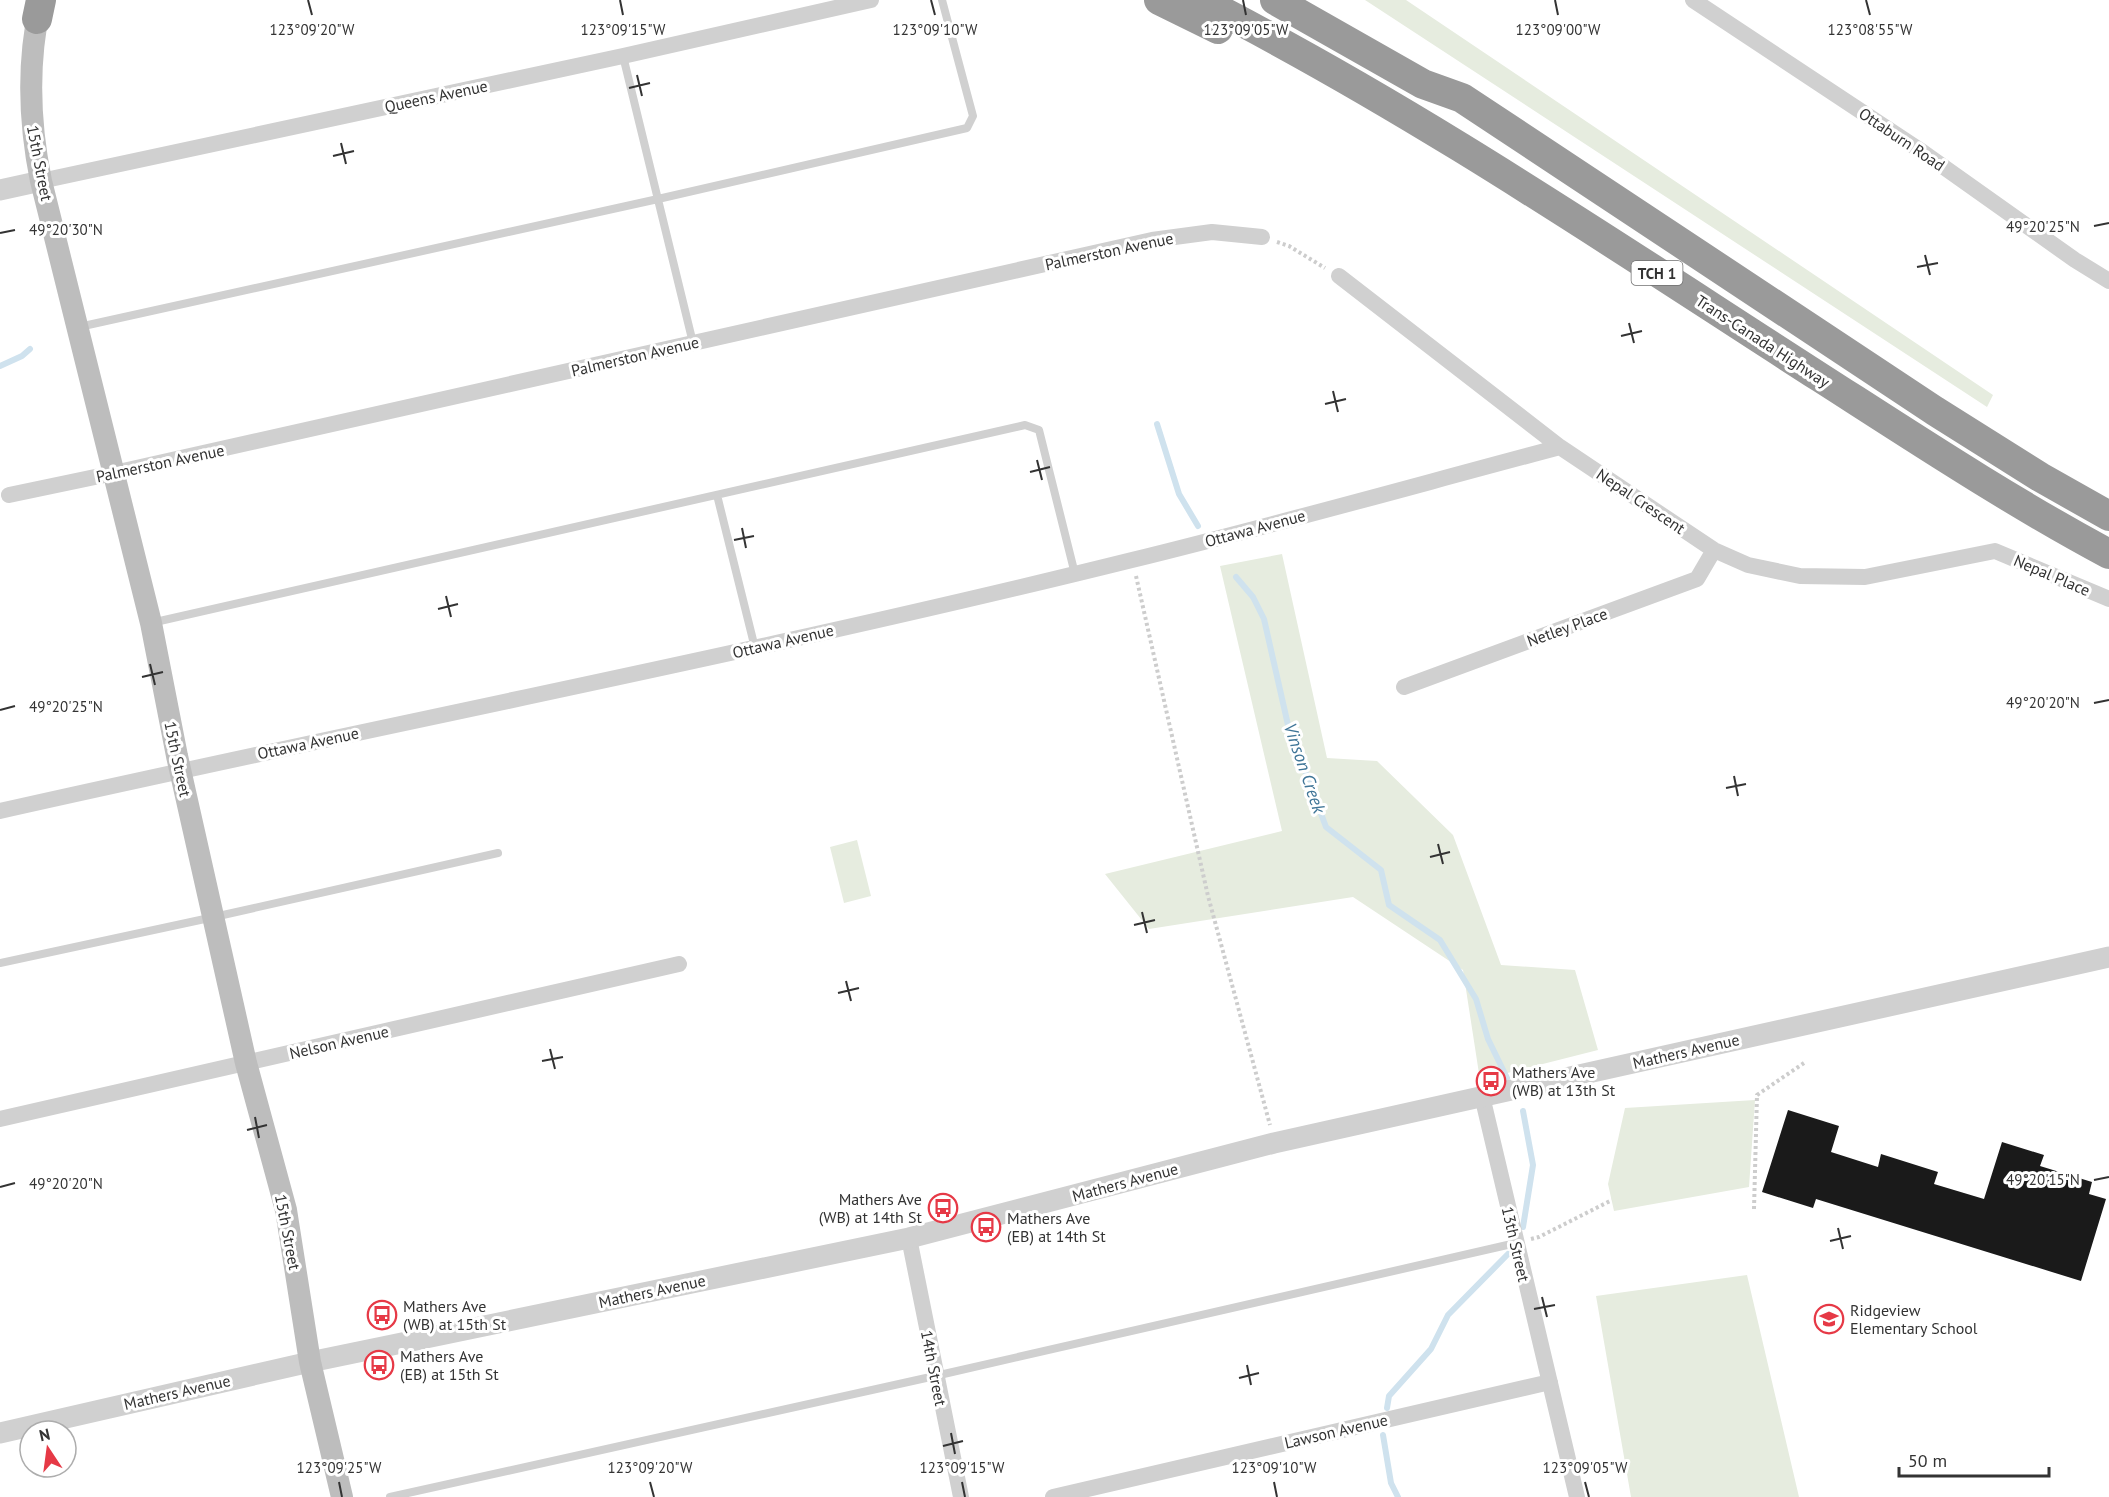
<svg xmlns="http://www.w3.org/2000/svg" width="2109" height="1497" font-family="'PT Sans',sans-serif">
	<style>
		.green { fill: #e6ecdf }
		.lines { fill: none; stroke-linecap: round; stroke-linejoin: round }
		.stream { stroke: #cfe2ee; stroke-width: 6 }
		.building { fill: #1a1a1a }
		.path { stroke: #cdcdcd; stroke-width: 4; stroke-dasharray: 3 3; stroke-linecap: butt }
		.service { stroke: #d0d0d0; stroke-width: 8 }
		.minor { stroke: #d0d0d0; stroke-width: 16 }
		.tertiary { stroke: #d0d0d0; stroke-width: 21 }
		.secondary { stroke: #bdbdbd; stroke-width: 22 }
		.motorway { stroke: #9a9a9a; stroke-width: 30 }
		.ticks { fill: none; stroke: #333; stroke-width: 2 }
		.labels { text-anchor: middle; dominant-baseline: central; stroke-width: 6; stroke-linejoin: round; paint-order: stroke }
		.shield { fill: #fff; stroke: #707070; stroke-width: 1.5 }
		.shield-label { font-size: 15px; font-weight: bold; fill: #333 }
		.street-label { font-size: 16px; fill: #333; stroke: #fff }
		.poi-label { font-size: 16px; fill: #333; stroke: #fff; text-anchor: start }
		.water-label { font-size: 18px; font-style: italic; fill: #3f7597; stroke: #fff }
		.ticks-label { font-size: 15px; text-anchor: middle; fill: #333; stroke: #fff; stroke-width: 6; stroke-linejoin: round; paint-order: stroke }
	</style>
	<rect width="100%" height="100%" fill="#fff"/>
	<path class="green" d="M1365,0h41l587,395 -6,12z
		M1282,554l45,204 50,3 76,74 48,130 74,5 23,80 -118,30 -17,-110 -110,-73 -204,32 -44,-55 177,-43 -62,-265z
		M857,840l14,56 -27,7 -14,-56z
		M1755,1100l-6,87 -135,24 -6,-27 17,-76z
		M1747,1275l52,222h-168l-35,-201z"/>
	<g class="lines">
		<path class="stream" d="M0,366l22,-10 8,-7
			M1157,424l22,70 19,32
			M1236,577l17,20 11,22 24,106 38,102 55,43 8,35 51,35 36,59 12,40 19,39
			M1523,1111l10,54 -10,62
			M1387,1408l2,-12 42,-47 17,-34 60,-61
			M1383,1435l8,48 7,14"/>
	</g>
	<path class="building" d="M1788,1110l51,16 -8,26 47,15 3,-13 57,18 -4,12 50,15 18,-57 42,13 -4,11 52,16 -3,12 17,5 -25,82 -265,-82 -3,9 -51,-16z"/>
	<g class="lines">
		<path class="path" d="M1277,242l12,4 36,22
			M1136,576l72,320 62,229
			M1754,1209l3,-114 47,-32
			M1531,1239l8,-2 73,-37"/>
		<path class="service" d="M623,56l70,287
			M79,327l579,-128 309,-71 6,-12 -31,-116
			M717,495l38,153
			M151,623l874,-198 14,5 36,144
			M0,963l214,-46 284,-64
			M390,1497l545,-121 581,-133"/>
		<path class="minor" d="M1693,0l231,153 151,107 34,21
			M41,181l582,-125 248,-56
			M1339,276l221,171 154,103 34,15 52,11 65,1 130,-26 114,48
			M9,495l105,-22 1038,-233 60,-8 50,5
			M1404,687l293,-108 17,-29
			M0,811c377,-85 757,-158 1132,-251 143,-35 285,-75 428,-113
			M1482,1096l95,401
			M0,1119l679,-155
			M909,1238l52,259
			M1053,1497l497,-115"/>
		<path class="tertiary" d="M0,190l41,-9
			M0,1433l310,-71 599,-124 365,-95 835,-186"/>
		<path class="secondary" d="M40,5c-13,59 -11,117 1,176l110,442 26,133 69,307 40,147 24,152 32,135"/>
		<path class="motorway" d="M1159,0l59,29
			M1200,0c216,110 417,247 621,378 95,61 189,123 288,176
			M1275,0l148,84 39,14 473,313 105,66 69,39
			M37,19l4,-19"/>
	</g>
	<path class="ticks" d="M308,0l4,15M620,0l3,15M931,0l4,15M1243,0l3,15M1555,0l3,15M1866,0l4,15M637,75l5,21M629,88l21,-5M341,143l5,21M333,156l21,-5M2094,226l15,-3M0,233l15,-3M1925,255l5,20M1917,267l21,-4M1629,323l5,20M1621,336l21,-5M1333,391l5,21M1325,404l21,-5M1037,460l5,20M1030,472l20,-5M742,528l4,20M734,540l20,-4M446,596l5,21M438,609l20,-5M150,664l5,21M142,677l21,-5M2094,703l15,-3M0,710l15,-4M1734,776l4,20M1726,788l20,-4M1438,844l5,20M1430,857l20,-5M1142,912l5,21M1134,925l21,-5M846,981l5,20M838,993l21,-5M550,1049l5,20M542,1061l21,-4M255,1117l4,21M247,1130l20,-5M2094,1180l15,-3M0,1187l15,-4M1838,1228l5,21M1830,1241l21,-5M1542,1297l5,20M1534,1309l21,-4M1247,1365l4,20M1239,1378l20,-5M951,1433l4,21M943,1446l20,-5M339,1482l3,15M650,1482l4,15M962,1482l3,15M1274,1482l3,15M1585,1482l4,15"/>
	<defs>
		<g id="bus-ring" transform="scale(1.5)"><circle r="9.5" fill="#fff" stroke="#e63946" stroke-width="1.5"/><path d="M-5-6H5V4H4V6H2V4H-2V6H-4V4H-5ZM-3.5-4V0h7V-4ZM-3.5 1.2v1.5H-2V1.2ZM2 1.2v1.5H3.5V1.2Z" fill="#e63946"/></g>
		<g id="school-ring" transform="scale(1.5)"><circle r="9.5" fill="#fff" stroke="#e63946" stroke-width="1.5"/><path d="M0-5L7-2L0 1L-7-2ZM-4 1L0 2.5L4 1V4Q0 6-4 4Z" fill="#e63946"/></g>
	</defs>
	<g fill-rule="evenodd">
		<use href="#bus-ring" x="1491" y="1081"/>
		<use href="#bus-ring" x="943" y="1208"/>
		<use href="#bus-ring" x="986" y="1227"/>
		<use href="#bus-ring" x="382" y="1315"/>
		<use href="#school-ring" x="1829" y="1319"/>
		<use href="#bus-ring" x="379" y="1365"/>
	</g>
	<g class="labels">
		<rect class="shield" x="1631.5" y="261" width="51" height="24" rx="4.5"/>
		<g class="shield-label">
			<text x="1657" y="273">TCH 1</text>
		</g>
		<g class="street-label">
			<text transform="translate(436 96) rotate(-12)">Queens Avenue</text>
			<text transform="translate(1902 139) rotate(34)">Ottaburn Road</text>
			<text transform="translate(40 163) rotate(79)">15th Street</text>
			<text transform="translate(1109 251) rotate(-12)">Palmerston Avenue</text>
			<text transform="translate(1763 341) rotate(33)">Trans-Canada Highway</text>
			<text transform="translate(635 356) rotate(-13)">Palmerston Avenue</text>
			<text transform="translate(160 463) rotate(-12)">Palmerston Avenue</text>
			<text transform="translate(1641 501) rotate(34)">Nepal Crescent</text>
			<text transform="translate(1255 528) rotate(-15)">Ottawa Avenue</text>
			<text transform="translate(2052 575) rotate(23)">Nepal Place</text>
			<text transform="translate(1567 627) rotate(-20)">Netley Place</text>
			<text transform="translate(783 641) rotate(-13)">Ottawa Avenue</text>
			<text transform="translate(308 743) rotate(-12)">Ottawa Avenue</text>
			<text transform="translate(178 759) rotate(78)">15th Street</text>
			<text transform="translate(339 1042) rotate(-13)">Nelson Avenue</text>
			<text transform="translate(1686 1051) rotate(-13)">Mathers Avenue</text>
			<text transform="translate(1125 1182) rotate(-15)">Mathers Avenue</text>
			<text transform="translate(288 1232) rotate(79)">15th Street</text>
			<text transform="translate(1516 1244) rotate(77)">13th Street</text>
			<text transform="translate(652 1291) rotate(-12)">Mathers Avenue</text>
			<text transform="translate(934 1368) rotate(79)">14th Street</text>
			<text transform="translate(177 1392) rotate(-13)">Mathers Avenue</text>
			<text transform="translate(1336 1431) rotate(-13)">Lawson Avenue</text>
		</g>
		<g class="poi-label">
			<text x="1512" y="1072">Mathers Ave<tspan x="1512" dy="18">(WB) at 13th St</tspan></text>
			<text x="922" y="1199" text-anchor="end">Mathers Ave<tspan x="922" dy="18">(WB) at 14th St</tspan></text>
			<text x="1007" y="1218">Mathers Ave<tspan x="1007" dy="18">(EB) at 14th St</tspan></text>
			<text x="403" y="1306">Mathers Ave<tspan x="403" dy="18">(WB) at 15th St</tspan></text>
			<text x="1850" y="1310">Ridgeview<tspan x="1850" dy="18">Elementary School</tspan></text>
			<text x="400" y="1356">Mathers Ave<tspan x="400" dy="18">(EB) at 15th St</tspan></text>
		</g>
		<g class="water-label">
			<text transform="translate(1305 768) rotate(71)">Vinson Creek</text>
		</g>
	</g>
	<g class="ticks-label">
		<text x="312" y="35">123°09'20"W</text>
		<text x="623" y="35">123°09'15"W</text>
		<text x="935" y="35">123°09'10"W</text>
		<text x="1246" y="35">123°09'05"W</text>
		<text x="1558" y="35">123°09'00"W</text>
		<text x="1870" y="35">123°08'55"W</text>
		<text x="2043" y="232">49°20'25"N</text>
		<text x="66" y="235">49°20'30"N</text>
		<text x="2043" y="708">49°20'20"N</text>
		<text x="66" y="712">49°20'25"N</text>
		<text x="2043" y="1185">49°20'15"N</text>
		<text x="66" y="1189">49°20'20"N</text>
		<text x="339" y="1473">123°09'25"W</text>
		<text x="650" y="1473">123°09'20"W</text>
		<text x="962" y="1473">123°09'15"W</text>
		<text x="1274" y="1473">123°09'10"W</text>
		<text x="1585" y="1473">123°09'05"W</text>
	</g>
	<g transform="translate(48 1449) rotate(347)"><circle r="28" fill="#ffffff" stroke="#adadad" stroke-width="1.5"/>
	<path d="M0-4.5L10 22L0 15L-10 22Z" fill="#e63946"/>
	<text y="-9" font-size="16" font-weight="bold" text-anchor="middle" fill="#333333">N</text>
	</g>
	<path d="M1899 1467v9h150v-9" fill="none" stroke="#333333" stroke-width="3"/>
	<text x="1908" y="1467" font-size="18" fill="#333333" stroke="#ffffff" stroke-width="4.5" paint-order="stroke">50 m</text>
</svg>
